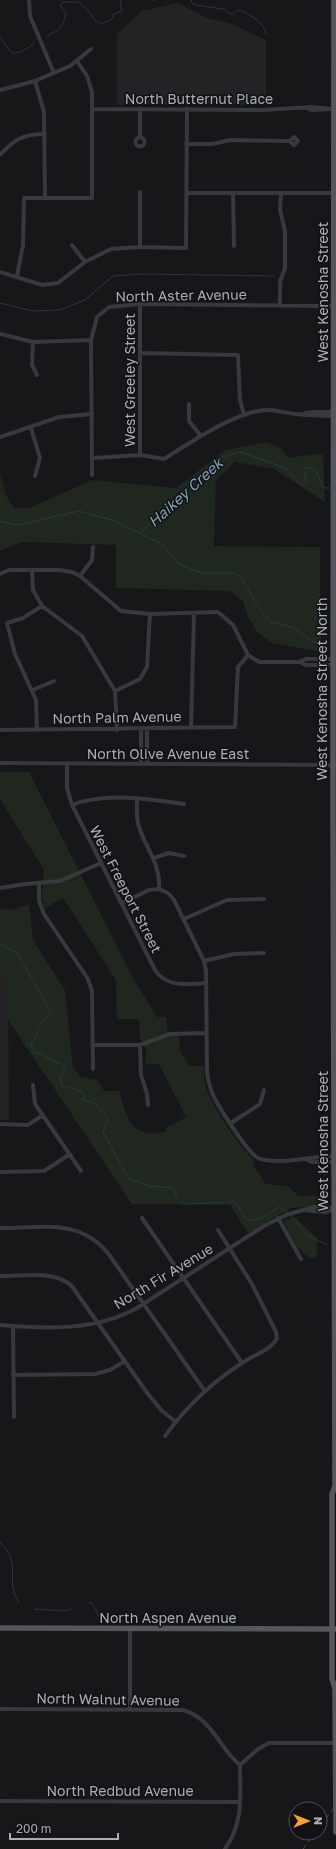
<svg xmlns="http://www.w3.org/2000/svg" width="336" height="1849" font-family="'Golos Text',sans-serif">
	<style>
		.built { fill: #232326 }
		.green { fill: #1f271f }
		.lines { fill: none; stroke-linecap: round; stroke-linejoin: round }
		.stream { stroke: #2c383e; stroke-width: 1 }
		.minor { stroke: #38393e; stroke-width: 4 }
		.major { stroke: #54575d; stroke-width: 5.5 }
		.rail { stroke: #4b4e53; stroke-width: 1; stroke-dasharray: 5 4; stroke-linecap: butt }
		.labels { text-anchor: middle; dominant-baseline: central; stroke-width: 3; stroke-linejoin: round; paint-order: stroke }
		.street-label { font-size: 14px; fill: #a9afb9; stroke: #121214 }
		.water-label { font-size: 15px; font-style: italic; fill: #7fa1b5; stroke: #121214 }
	</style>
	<rect width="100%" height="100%" fill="#171719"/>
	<path class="built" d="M178,3l29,15 26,6 33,16v65h-149v-71l25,-23z
		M0,979h8l1,141h-9z"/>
	<path class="green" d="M267,442l14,6 7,10 35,-5 2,49 -51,-33 -39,-7 -19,18 -2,66 106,1 1,105 -49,-9 -14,-10 -10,-16 -5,-16 -13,-10 -114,-3v-43l-94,-3 -22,9v-76l8,25 7,8h14l63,-28 84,8 50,-38z
		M0,772h29l104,206 24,39h9l2,19 11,-1 1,16 9,15h15c0,6 0,16 2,21 7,21 32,58 48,73l-1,5 13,19 21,2 12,10h25v9l-33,3 -43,25 -18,-28 -98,-1 -124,-184v-41h-8v-70l13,1 16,-6 4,36 32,50 8,77 7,10 17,3 7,11h15c8,28 12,48 47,41v-4l20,-11 -27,-53h-14l1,-15 -6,-10 -1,-20h-22l-1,-39 -53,-82 -18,10 -1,-1 -2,-9 2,-28 -44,-71z
		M295,1217l22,21v17l-3,4c-16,-5 -22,-22 -30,-36l1,-3z"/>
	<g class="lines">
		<path class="stream" d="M152,0h3
			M191,0l1,3 4,2 27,4 5,4 4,1 6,-4c9,2 28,14 28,24
			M47,36c14,-7 15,-8 19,-22l-6,-8 3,-4h16c3,4 8,6 10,10 8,9 7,15 22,8l3,-6 8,-3 -2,-11
			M0,37c4,4 6,10 10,14 7,6 18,-4 24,-7
			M0,303l33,8 27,-1 25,-10 28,-24 29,-2 132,2
			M0,521l18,4 61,-14 33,9 50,24 17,20 22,9h33l9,7 18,31 10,11 22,5 18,14 15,6
			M140,533l80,-75 21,-6 45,16 16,18 5,-4 -2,-6 1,-9c12,1 13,10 16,19l3,2h6
			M0,944l17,9 34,59c-3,3 -12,14 -13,18 -2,7 -2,9 -7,15l4,8h5l15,9 9,3v7l-4,5 2,8 20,7 2,4 -2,3 13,5 13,15 -5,13 25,46 21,8 24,2 5,11
			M181,1202l6,2 47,-2c5,5 8,11 12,16 8,8 25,-6 33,-11l10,6
			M291,1216l16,19 20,10
			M0,1542c23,21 4,40 19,60
			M89,1603h3l9,17
			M34,1609l31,2 7,-2"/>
		<path class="minor" d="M29,0l1,16 24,57
			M35,81l9,31 1,86
			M0,90l35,-9 35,-15 21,-17
			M307,108l4,2 20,-1
			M92,109l172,1 47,-3 23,2
			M140,137v-28
			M135.5 142a4.5 4.5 0 1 1 9 0a4.5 4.5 0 1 1-9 0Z
			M186,144h26l19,-4 59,1 4,-4 4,4 -4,4 -4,-4
			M0,155c15,-16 23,-21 45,-21
			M140,192v55
			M187,193h147
			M233,193l1,53
			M72,245l13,17
			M0,272l42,13 16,-2 27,-21 26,-13 29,-2 46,1 1,-139
			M17,276l6,-31 1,-47h68v-106l-5,-16 -10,-15
			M140,304v151
			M280,305v-23l5,-14v-37l-5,-21 1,-17
			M0,334l33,8 58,-2
			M33,342l-1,23 5,10
			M141,353l97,2 2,45 4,15
			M189,404v17l12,15
			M305,413l9,-1h22
			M31,428l9,30 -5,18
			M0,437l59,-20 33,-3
			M93,458l47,-3 24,4c26,-16 73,-49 104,-49 9,0 18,3 27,4 13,1 27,2 40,2
			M92,475l-1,-135 6,-23 12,-10 31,-3 196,2
			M32,571l1,19 9,16 40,30 33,55 2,39
			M0,574l9,-4h50l13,2 8,4 41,35 29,3 68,-2 15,13 15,30 11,7h40l7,3h27
			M80,576l12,-16 1,-13
			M299,662l7,-3h27
			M33,690l21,-9
			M115,691l25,-12 7,-12 3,-53
			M191,727l3,-114
			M141,728v36
			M147,728v36
			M37,729l-1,-29 -21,-46 -8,-31 16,-5 19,-12
			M0,730l235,-3 3,-60 10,-12
			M0,763l336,2
			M67,764v24l5,17 83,165c12,18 32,14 51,13
			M137,799c0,9 -1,19 2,28 7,22 22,37 20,62l9,4 6,7 30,61 2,10 1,101c1,8 3,16 6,23 6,12 36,61 47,64 23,6 50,-3 73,-3
			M72,805c33,-13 78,-6 112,-1
			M154,858l15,-5 15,3
			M39,883v18l5,13 44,65 4,12 1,78
			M0,888l25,-4 35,-3 41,-18
			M122,903l27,-13 10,-1
			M184,919l43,-19 37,-1
			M204,961l30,-7 30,-1
			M93,1045h47l30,-11 36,-1
			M140,1045l1,30 6,19 1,11
			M33,1085l2,19 46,67
			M231,1123l29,-19 4,-14
			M0,1124l28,1 15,-10
			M305,1159l7,3h21
			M0,1172l44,-1 26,-17
			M314,1207h12l8,2 -9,3 -22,-2z
			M142,1218l100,145
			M278,1218l23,41
			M0,1228c43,0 82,-10 110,28l94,134
			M0,1276c22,0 53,-6 71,9l77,109 14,17 14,11
			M0,1325c46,4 96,6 137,-17l127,-82 22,-11 17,-5
			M13,1326l1,91
			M13,1375l82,-1 15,-4 15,-9
			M165,1436c23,-32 49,-56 82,-76 9,-6 25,-11 30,-22l-1,-6 -24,-48 -34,-54
			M130,1629v81
			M0,1709l183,1c29,8 36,38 57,55
			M240,1765l18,-16 11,-6h66
			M0,1801l240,1
			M225,1849c19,-27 15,-52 15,-84"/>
		<path class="major" d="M334,0l-1,810 2,676 -3,8v185l3,9 1,144
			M0,1628l336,1"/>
		<path class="rail" d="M320,1826l16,-21
			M303,1849l12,-16"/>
	</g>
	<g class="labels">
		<g class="street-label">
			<text x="199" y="98">North Butternut Place</text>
			<text transform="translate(322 292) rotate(-90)">West Kenosha Street</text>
			<text transform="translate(181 295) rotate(-1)">North Aster Avenue</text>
			<text transform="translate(129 380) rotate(-90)">West Greeley Street</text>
			<text transform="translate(321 689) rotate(-90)">West Kenosha Street North</text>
			<text transform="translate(117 717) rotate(-1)">North Palm Avenue</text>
			<text x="168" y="753">North Olive Avenue East</text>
			<text transform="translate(126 889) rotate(63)">West Freeport Street</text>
			<text transform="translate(322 1141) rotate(-90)">West Kenosha Street</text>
			<text transform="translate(163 1276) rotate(-31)">North Fir Avenue</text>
			<text x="168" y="1617">North Aspen Avenue</text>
			<text transform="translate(108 1699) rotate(1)">North Walnut Avenue</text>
			<text x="120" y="1790">North Redbud Avenue</text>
		</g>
		<g class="water-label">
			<text transform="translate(185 492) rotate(-42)">Haikey Creek</text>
		</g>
	</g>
	<g transform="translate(308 1821) rotate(90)"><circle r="19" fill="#121214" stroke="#4e5156"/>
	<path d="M0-3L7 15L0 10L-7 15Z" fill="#f8a230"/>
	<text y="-6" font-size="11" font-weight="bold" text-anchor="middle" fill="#a9afb9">N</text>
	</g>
	<path d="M10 1833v6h108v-6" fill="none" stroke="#a9afb9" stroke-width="2"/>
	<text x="16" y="1833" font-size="12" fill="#a9afb9" stroke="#121214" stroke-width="3" paint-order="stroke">200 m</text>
</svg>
